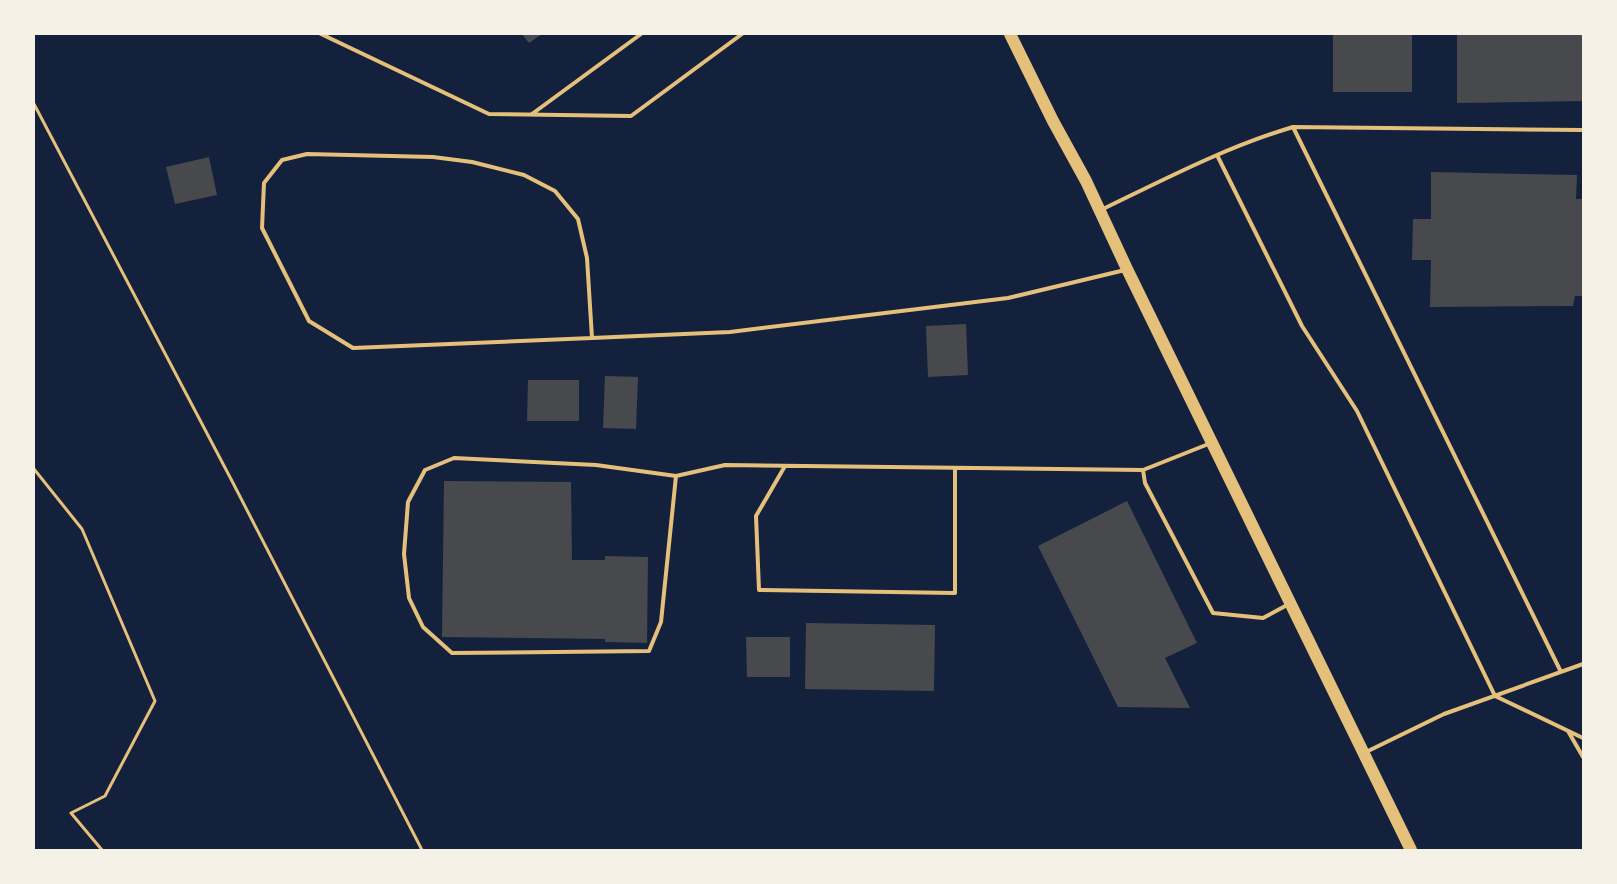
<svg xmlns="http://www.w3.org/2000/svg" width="1617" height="884" font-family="Roboto,sans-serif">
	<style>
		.building { fill: #48494c }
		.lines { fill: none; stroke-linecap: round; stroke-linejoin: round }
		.path { stroke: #e5c07b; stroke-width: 3 }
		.service { stroke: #e5c07b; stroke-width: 4 }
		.primary { stroke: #e5c07b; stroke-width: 12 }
	</style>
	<rect width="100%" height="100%" fill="#14213d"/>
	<path class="building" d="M522,34h20l-13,9z
		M1333,34h79v58h-79z
		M1457,34h126v67l-126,2z
		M209,157l8,38 -42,9 -9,-37z
		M1431,172l146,3 -1,24h7v97h-8l-2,10 -143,1 1,-47h-19l1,-41h18z
		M966,324l2,51 -40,2 -2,-51z
		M605,376l33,1 -2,52 -33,-1z
		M528,380h51v41h-52z
		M444,481l127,1 1,78h33v-4l43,1 -1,86 -42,-1v-3l-163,-2z
		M1127,501l70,142 -32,15 25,50 -72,-1 -80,-161z
		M806,623l129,2 -1,66 -129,-2z
		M746,637h44v40h-43z"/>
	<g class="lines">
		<path class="path" d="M34,104l198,377 190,369
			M34,469l48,60 73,172 -50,95 -34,17 31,37"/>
		<path class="service" d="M321,34l168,80 142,2 111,-82
			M532,114l109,-80
			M1293,127l268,545
			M1217,155l85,171 55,85 138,285 88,42
			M1103,209c62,-30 123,-62 190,-82l290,3
			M592,338l-5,-80 -9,-39 -23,-28 -31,-16 -52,-13 -39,-5 -126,-3 -25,6 -18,23 -2,45 47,93 44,27 239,-10 138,-6 278,-34 117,-28
			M785,466l-29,50 3,74 196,3v-124
			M1143,470l2,13 68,130 50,5 26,-14
			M676,476l-80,-11 -142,-7 -29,12 -17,32 -4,52 5,44 14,29 29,26 197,-2 12,-29 15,-146 49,-11 418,5 68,-27
			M1568,731l15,26
			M1366,752l78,-38 139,-50"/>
		<path class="primary" d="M1010,34l43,87 33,60 41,88 284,581"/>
	</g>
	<rect width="1617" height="884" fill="none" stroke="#f6f1e7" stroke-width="70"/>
</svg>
